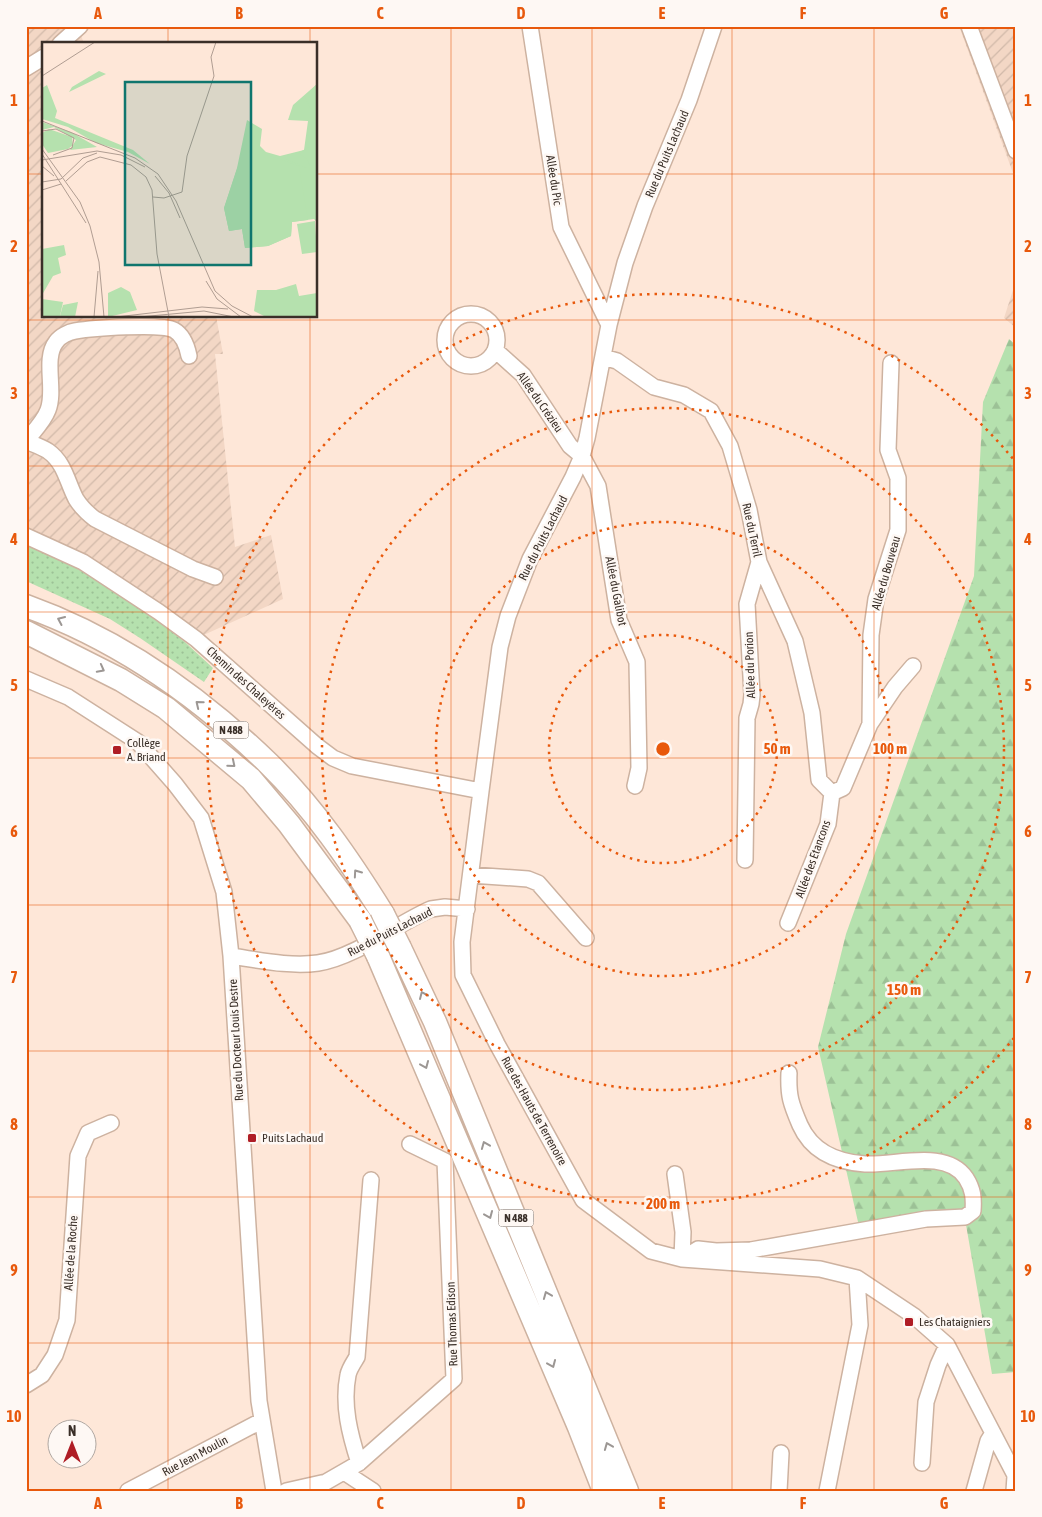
<svg xmlns="http://www.w3.org/2000/svg" width="1042" height="1517" font-family="'Asap Condensed',sans-serif">
	<style>
		.industrial { fill: url(#industrial-furrows) }
		.grass { fill: url(#grass-dots) }
		.forest { fill: url(#forest-firs) }
		.lines { fill: none; stroke-linecap: round; stroke-linejoin: round }
		.minor-casing { stroke: #cdb2a0; stroke-width: 18 }
		.highway-casing { stroke: #cdb2a0; stroke-width: 25 }
		.minor { stroke: #fff; stroke-width: 15 }
		.highway { stroke: #fff; stroke-width: 22 }
		.highway-bridge-casing { stroke: #cdb2a0; stroke-width: 25; stroke-linecap: butt }
		.highway-bridge { stroke: #fff; stroke-width: 22 }
		.oneway { stroke: #9c9794 }
		.grid { fill: none; stroke: #e8590c; stroke-width: 1; stroke-opacity: 0.55 }
		.ring { fill: none; stroke: #e8590c; stroke-width: 2.5; stroke-dasharray: 2.5 5 }
		.poi-dot { fill: #af1d25; stroke: #fef8f4; stroke-width: 2 }
		.labels { text-anchor: middle; dominant-baseline: central; stroke-width: 5; stroke-linejoin: round; paint-order: stroke }
		.shield { fill: #fef8f4; stroke: #756b65; stroke-width: 1 }
		.shield-label { font-size: 11px; font-weight: bold; fill: #3a2f28 }
		.street-label { font-size: 12px; fill: #3a2f28; stroke: #fef8f4 }
		.poi-label { font-size: 12px; fill: #3a2f28; stroke: #fef8f4; text-anchor: start }
		.inset-road { fill: none; stroke: #b09d92; stroke-width: 1 }
		.view { fill: #0f766e; fill-opacity: 0.15; stroke: #0f766e; stroke-width: 2.5 }
		.inset-edge { fill: none; stroke: #3a2f28; stroke-width: 2.5 }
		.centre { fill: #e8590c; stroke: #fef8f4; stroke-width: 2.5 }
		.ring-label { font-size: 15px; text-anchor: middle; font-weight: bold; fill: #e8590c; stroke: #fef8f4; stroke-width: 5; stroke-linejoin: round; paint-order: stroke }
		.neatline { fill: none; stroke: #e8590c; stroke-width: 2 }
		.grid-label { font-size: 16px; text-anchor: middle; font-weight: bold; fill: #e8590c }
	</style>
	<defs>
		<pattern id="industrial-furrows" width="10" height="10" patternUnits="userSpaceOnUse" patternTransform="scale(1.25)"><rect width="10" height="10" fill="#f3d7c5"/><path d="M-1 1l2-2M0 10L10 0M9 11l2-2" fill="none" stroke="#d1b9a9"/></pattern>
		<pattern id="grass-dots" width="8" height="8" patternUnits="userSpaceOnUse" patternTransform="scale(1.25)"><rect width="8" height="8" fill="#b5e1ae"/><path d="M2 2h.1M6 6h.1" fill="none" stroke="#9cc196" stroke-width="1.8" stroke-linecap="round"/></pattern>
		<pattern id="forest-firs" width="22" height="20" patternUnits="userSpaceOnUse" patternTransform="scale(1.25)"><rect width="22" height="20" fill="#b5e1ae"/><path d="M5 1l3.5 6h-7zM16 11l3.5 6h-7z" fill="#9cc196"/></pattern>
	</defs>
	<rect width="100%" height="100%" fill="#fee7d8"/>
	<path class="industrial" d="M26,26h52l6,18h-40v272h172l7,38h-8l20,193 36,-12 12,64 -97,44 -24,-18 -33,-22 -103,-59z
		M959,26h57v160l-3,-13z
		M1016,277v51l-12,-10 10,-31z"/>
	<path class="grass" d="M26,544l39,18 27,15 71,48 23,18 27,25 -9,14 -64,-44 -30,-19 -84,-38z"/>
	<path class="forest" d="M1009,339l7,6v1027l-24,2 -27,-155 -104,16 -43,-188 28,-113 128,-358 9,-174z"/>
	<g class="lines">
		<g class="minor-casing">
			<path id="minor" d="M530,26l31,201 48,98
				M714,26l-25,74 -44,106 -20,57 -16,62 -22,113 -5,18 -9,21 -43,82 -22,57 -8,31 -19,144 -19,151 1,33 34,69 86,156 68,51 31,8 138,10 37,9 57,38 33,29 69,132
				M969,26l47,125
				M60,44l20,-18
				M26,68l18,-11
				M445 340a26 26 0 1 1 52 0a26 26 0 1 1-52 0Z
				M495,350l28,25 47,71 12,10 16,30 21,134 18,42 2,106 -4,18
				M603,357l14,4 37,26 30,8 27,16 19,35 19,64 10,52 36,79 17,72 7,67 13,13
				M26,441c8,-10 18,-20 22,-31 8,-20 -5,-51 8,-68 4,-6 13,-10 19,-11 17,-3 86,-8 99,-1 9,5 13,16 15,26
				M26,441c7,3 16,6 22,10 17,12 19,31 28,48 5,8 11,14 19,20l98,50 22,8
				M26,536l57,26 76,50 37,27 121,107 16,12 19,8 129,25
				M26,679l42,18 70,45 37,42 26,34 23,74 7,64 28,445 15,90
				M870,724l1,-89 5,-36 22,-69v-52l-10,-28 3,-87
				M832,793l11,-5 27,-64 25,-37 18,-21
				M745,860l2,-142 4,-14 1,-9 -5,-91 12,-42
				M471,875l57,4 10,4 48,55
				M788,923l40,-99 4,-31
				M231,956c28,4 59,11 87,7 38,-6 78,-39 113,-54l14,-2 22,2
				M675,1174l8,58 -1,27
				M682,1259l16,-10 18,2 35,-1 175,-31 39,-2 8,-6c1,-13 0,-22 -7,-33 -20,-30 -71,-12 -101,-14 -29,-2 -53,-12 -65,-39 -9,-21 -12,-29 -11,-52
				M26,1385l16,-10 13,-20 12,-35 11,-164 10,-23 23,-10
				M359,1463c-9,-28 -17,-58 -11,-88 1,-6 6,-13 9,-18l14,-177
				M922,1463l4,-61 12,-37 9,-20
				M344,1472l29,19
				M128,1491l133,-70
				M286,1491l40,-9 33,-19 95,-84 -9,-218 -35,-17
				M779,1491l2,-38
				M827,1491l33,-166 -3,-47
				M974,1491l14,-50 5,-8
				M1014,1491l1,-15"/>
		</g>
		<g class="highway-casing">
			<path id="highway" d="M26,606c92,33 174,91 243,158 45,44 81,97 114,150
				M26,632l95,48 45,28 85,71 38,45 71,96
				M400,948l35,74 192,469
				M378,956l201,471 25,64"/>
		</g>
		<use href="#minor" class="minor"/>
		<use href="#highway" class="highway"/>
		<g class="highway-bridge-casing">
			<path id="highway-bridge" d="M383,914l17,34
				M360,920l18,36"/>
		</g>
		<use href="#highway-bridge" class="highway-bridge"/>
	</g>
	<defs><path id="oneway-chevron" d="M-2-3.5L2.5 0L-2 3.5" fill="none" stroke-width="1.6" stroke-linecap="round" stroke-linejoin="round" transform="scale(1.25)"/></defs>
	<g class="oneway">
		<use href="#oneway-chevron" transform="translate(61 620) rotate(-156)"/>
		<use href="#oneway-chevron" transform="translate(101 669) rotate(28)"/>
		<use href="#oneway-chevron" transform="translate(199 704) rotate(-141)"/>
		<use href="#oneway-chevron" transform="translate(232 764) rotate(40)"/>
		<use href="#oneway-chevron" transform="translate(357 873) rotate(-125)"/>
		<use href="#oneway-chevron" transform="translate(423 995) rotate(-114)"/>
		<use href="#oneway-chevron" transform="translate(425 1065) rotate(67)"/>
		<use href="#oneway-chevron" transform="translate(485 1145) rotate(-112)"/>
		<use href="#oneway-chevron" transform="translate(489 1215) rotate(67)"/>
		<use href="#oneway-chevron" transform="translate(547 1295) rotate(-112)"/>
		<use href="#oneway-chevron" transform="translate(552 1364) rotate(67)"/>
		<use href="#oneway-chevron" transform="translate(608 1446) rotate(-112)"/>
	</g>
	<path class="grid" d="M168,26v18M310,26v18M451,26v1465M592,26v1465M732,26v1465M874,26v1465M26,174h18M316,174h700M168,316v1175M310,316v1175M26,320h990M26,466h990M26,612h990M26,758h990M26,905h990M26,1051h990M26,1197h990M26,1343h990"/>
	<g class="ring">
		<circle cx="663" cy="749" r="114"/>
		<circle cx="663" cy="749" r="227"/>
		<circle cx="663" cy="749" r="341"/>
		<path d="M1014 1038A455 455 0 1 1 1014 460"/>
	</g>
	<g class="poi-dot">
		<rect x="112" y="745" width="10" height="10" rx="2.5"/>
		<rect x="247" y="1133" width="10" height="10" rx="2.5"/>
		<rect x="904" y="1317" width="10" height="10" rx="2.5"/>
	</g>
	<g class="labels">
		<g class="shield">
			<rect x="213.5" y="721.5" width="35" height="17" rx="4"/>
			<rect x="498.5" y="1209.5" width="35" height="17" rx="4"/>
		</g>
		<g class="shield-label">
			<text x="231" y="730">N 488</text>
			<text x="516" y="1218">N 488</text>
		</g>
		<g class="street-label">
			<text transform="translate(667 154) rotate(-67)">Rue du Puits Lachaud</text>
			<text transform="translate(554 180) rotate(81)">Allée du Pic</text>
			<text transform="translate(540 402) rotate(55)">Allée du Crézieu</text>
			<text transform="translate(752 530) rotate(78)">Rue du Terril</text>
			<text transform="translate(543 538) rotate(-63)">Rue du Puits Lachaud</text>
			<text transform="translate(886 573) rotate(-74)">Allée du Bouveau</text>
			<text transform="translate(616 591) rotate(79)">Allée du Galibot</text>
			<text transform="translate(750 665) rotate(-92)">Allée du Porion</text>
			<text transform="translate(246 683) rotate(42)">Chemin des Chaleyères</text>
			<text transform="translate(813 859) rotate(-70)">Allée des Etancons</text>
			<text transform="translate(390 932) rotate(-27)">Rue du Puits Lachaud</text>
			<text transform="translate(236 1040) rotate(-93)">Rue du Docteur Louis Destre</text>
			<text transform="translate(534 1111) rotate(61)">Rue des Hauts de Terrenoire</text>
			<text transform="translate(71 1253) rotate(-86)">Allée de la Roche</text>
			<text transform="translate(452 1324) rotate(-92)">Rue Thomas Edison</text>
			<text transform="translate(195 1456) rotate(-28)">Rue Jean Moulin</text>
		</g>
		<g class="poi-label">
			<text x="127" y="743">Collège<tspan x="127" dy="14">A. Briand</tspan></text>
			<text x="262" y="1138">Puits Lachaud</text>
			<text x="919" y="1322">Les Chataigniers</text>
		</g>
	</g>
	<g transform="translate(42 42)">
		<rect width="275" height="275" fill="#fee7d8"/>
		<path d="M57,29l7,3 -37,18 3,-5zM275,42v138l-3,-3 -22,3 -1,14 -23,10 -23,2 -3,-19 -13,2 -5,-23 13,-40 10,-48 15,9 -2,17 6,6 14,4 24,-6 4,-29 -20,-1 5,-15zM5,43l10,26 -2,7 78,32 17,14 -22,-12 -32,-9 -28,-16 -26,-8v-31zM0,80l29,10 26,15 -27,3 6,-10 -22,-13 -12,3zM7,87l23,8 1,8 -5,4 -20,4 -6,-9v-11zM254,242l3,12 18,-3v24h-51l-12,-6 3,-21h19z" fill="#b5e1ae"/>
		<path d="M275,42v25l-7,-1 -5,-11zM205,81l17,31 35,12 9,54 -16,2 -1,14 -23,10 -23,2 -3,-19 -13,2 -5,-23 19,-57zM267,105h8v24l-19,-18z" fill="#b5e1ae"/>
		<path d="M22,203l2,10 -8,3 3,15 -8,3 -11,19v-46zM0,257l21,3 -3,14 4,1h-22z" fill="#b5e1ae"/>
		<path d="M256,111l9,6 5,11 -27,-11 3,-4zM273,179l2,31 -15,2 -5,-30zM79,245l9,5 7,18 -29,7v-24zM36,260l-3,15 -15,-1 3,-11z" fill="#b5e1ae"/>
		<path class="inset-road" d="M0,34l53,-34M0,79l93,37 23,16 18,27 39,90 17,15 21,11M0,89l14,-2 18,9 -2,10 -19,7M0,107l38,53 10,24 9,36 5,55M0,112l44,69M0,118l55,-9 24,4 24,12M0,124l12,10M113,134l14,17 11,25M24,139l21,-19 13,-5 31,8 15,12 6,13 5,64 12,63M0,140l19,-3 22,-21 14,-5M0,148l19,-6M111,155l11,1 18,-6 5,-36 27,-80 -3,-19 5,-15M164,239l11,18 24,18M52,275l4,-46M74,275l86,-10 26,2M97,275l65,-6 30,6"/>
		<path class="view" d="M83,40h126v183h-126z"/>
		<rect width="275" height="275" class="inset-edge"/>
	</g>
	<circle cx="663" cy="749" r="8" class="centre"/>
	<g class="ring-label">
		<text x="777" y="754">50 m</text>
		<text x="890" y="754">100 m</text>
		<text x="904" y="995">150 m</text>
		<text x="663" y="1209">200 m</text>
	</g>
	<rect width="1042" height="1517" fill="none" stroke="#fef8f4" stroke-width="55"/>
	<g transform="translate(72 1444)"><circle r="24" fill="#fef8f4" stroke="#b0a8a2"/>
	<path d="M0-4L9 19L0 12L-9 19Z" fill="#af1d25"/>
	<text y="-8" font-size="14" font-weight="bold" text-anchor="middle" fill="#3a2f28">N</text>
	</g>
	<rect x="28" y="28" width="986" height="1462" class="neatline"/>
	<g class="grid-label">
		<text x="98" y="19">A</text>
		<text x="239" y="19">B</text>
		<text x="380" y="19">C</text>
		<text x="521" y="19">D</text>
		<text x="662" y="19">E</text>
		<text x="803" y="19">F</text>
		<text x="944" y="19">G</text>
		<text x="14" y="106">1</text>
		<text x="1028" y="106">1</text>
		<text x="14" y="252">2</text>
		<text x="1028" y="252">2</text>
		<text x="14" y="399">3</text>
		<text x="1028" y="399">3</text>
		<text x="14" y="545">4</text>
		<text x="1028" y="545">4</text>
		<text x="14" y="691">5</text>
		<text x="1028" y="691">5</text>
		<text x="14" y="837">6</text>
		<text x="1028" y="837">6</text>
		<text x="14" y="983">7</text>
		<text x="1028" y="983">7</text>
		<text x="14" y="1130">8</text>
		<text x="1028" y="1130">8</text>
		<text x="14" y="1276">9</text>
		<text x="1028" y="1276">9</text>
		<text x="14" y="1422">10</text>
		<text x="1028" y="1422">10</text>
		<text x="98" y="1509">A</text>
		<text x="239" y="1509">B</text>
		<text x="380" y="1509">C</text>
		<text x="521" y="1509">D</text>
		<text x="662" y="1509">E</text>
		<text x="803" y="1509">F</text>
		<text x="944" y="1509">G</text>
	</g>
</svg>
